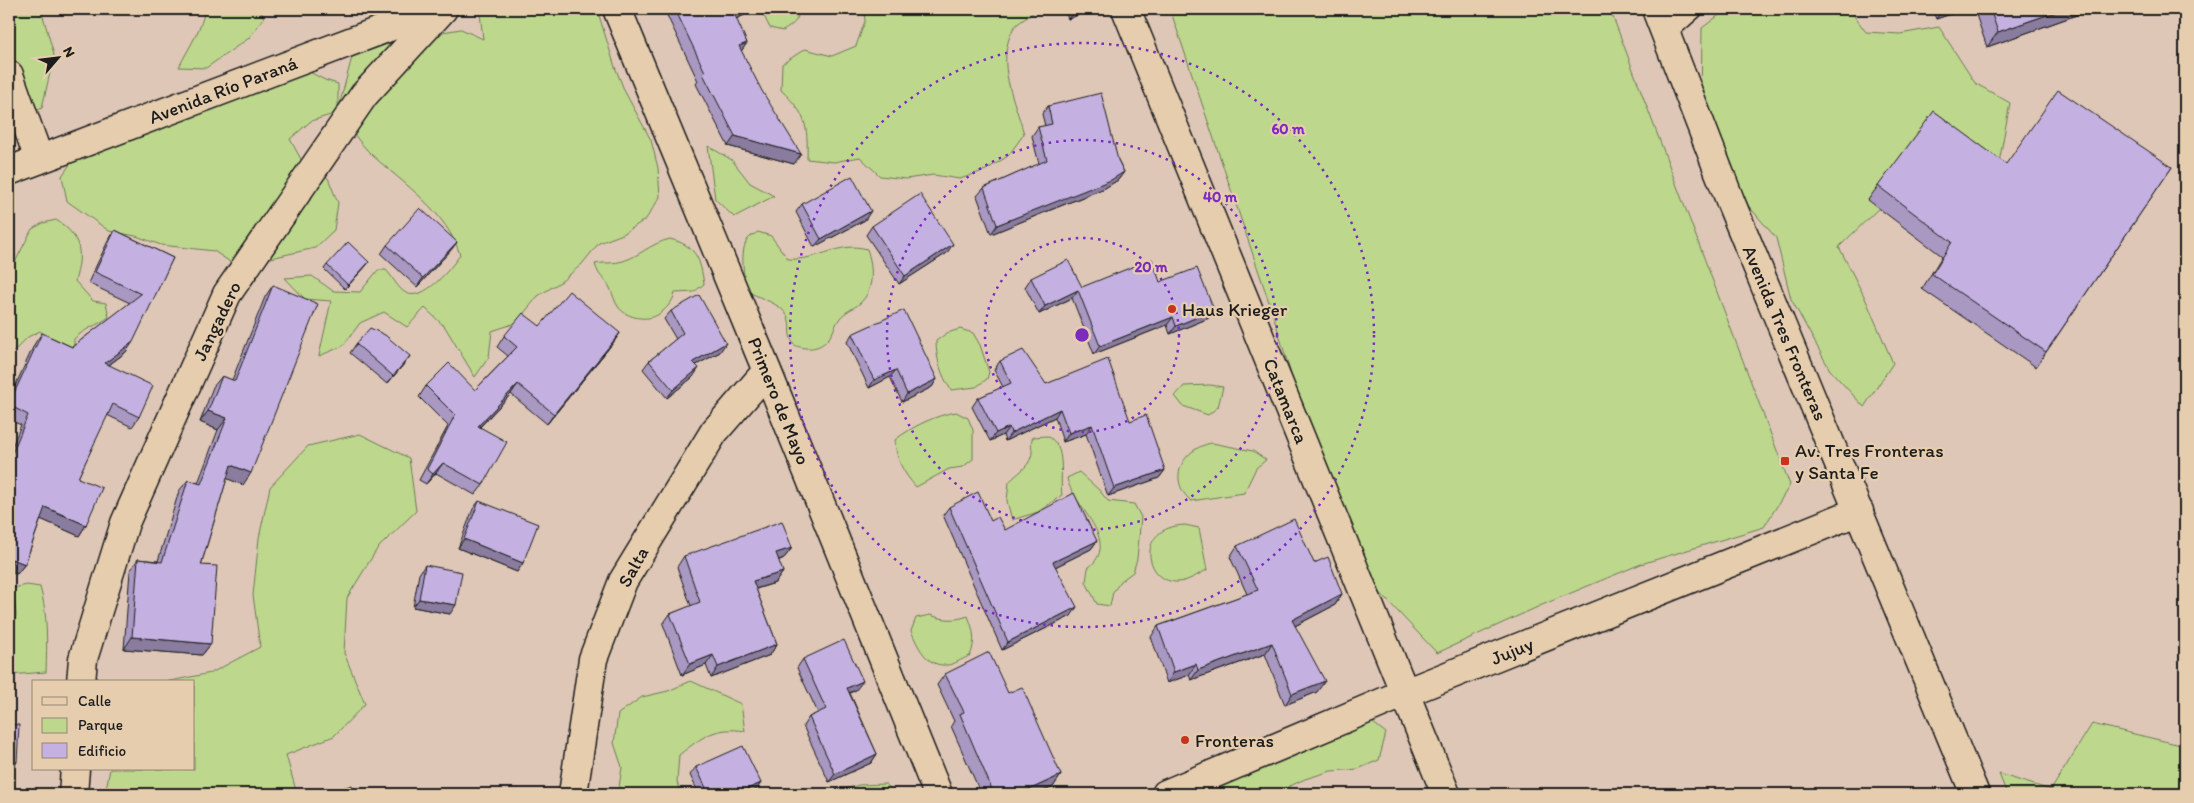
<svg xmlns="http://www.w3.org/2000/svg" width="2194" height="803" font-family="Itim,sans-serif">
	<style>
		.green { fill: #bdd78d; stroke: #6c7a54 }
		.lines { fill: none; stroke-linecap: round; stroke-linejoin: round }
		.lane-casing { stroke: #1c1c1c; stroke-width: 22 }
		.street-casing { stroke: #1c1c1c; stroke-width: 31 }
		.secondary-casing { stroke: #1c1c1c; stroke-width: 31 }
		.lane { stroke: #e6cdae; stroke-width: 19 }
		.street { stroke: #e6cdae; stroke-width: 28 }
		.secondary { stroke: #e6cdae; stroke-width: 28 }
		.wall { fill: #a998c2; stroke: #1c1c1c }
		.shaded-wall { fill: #897c9e; stroke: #1c1c1c }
		.building { fill: #c4b1e1; stroke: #1c1c1c }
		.ring { fill: none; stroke: #7b2cbf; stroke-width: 2.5; stroke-dasharray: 2.5 5 }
		.poi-dot { fill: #c8321e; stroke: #e6cdae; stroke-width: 2 }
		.labels { text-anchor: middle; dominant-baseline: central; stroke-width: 4.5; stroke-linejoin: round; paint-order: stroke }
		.street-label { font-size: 19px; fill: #1c1c1c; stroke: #e6cdae }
		.poi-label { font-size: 19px; fill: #1c1c1c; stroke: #e6cdae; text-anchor: start }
		.centre { fill: #7b2cbf; stroke: #e6cdae; stroke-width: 2.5 }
		.ring-label { font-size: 15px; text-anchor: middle; font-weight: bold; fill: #7b2cbf; stroke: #e6cdae; stroke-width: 4.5; stroke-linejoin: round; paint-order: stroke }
	</style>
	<rect width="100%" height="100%" fill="#dfc7b8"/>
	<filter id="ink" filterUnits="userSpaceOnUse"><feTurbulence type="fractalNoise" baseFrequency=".02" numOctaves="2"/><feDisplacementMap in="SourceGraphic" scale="10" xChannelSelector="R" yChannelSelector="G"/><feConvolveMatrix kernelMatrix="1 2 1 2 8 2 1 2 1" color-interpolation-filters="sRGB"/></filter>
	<g filter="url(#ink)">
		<path class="green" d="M9,9h32l13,46 -12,53 -25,11 -8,-4z
			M204,9h56l4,9 -15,20 -43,30 -27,-1c7,-15 26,-43 25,-58z
			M483,9h114l18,58 10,25 26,48 7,28 2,29 -14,22 -23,15 -24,9 -17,21 -20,17 -24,15 -22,27 -24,8 -3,26 -14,20 -30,-50 -20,-19 -18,19 -23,-15 -24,11 -17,23 -24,10 12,-55 -26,-2 -20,-21 27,-2 21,15 27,1 18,-22h8c7,7 11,18 20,23 18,9 45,-25 54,-38 -13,-43 -56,-71 -88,-100 -13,-12 -23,-29 -35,-42l-26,8 -21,18 13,24 25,15 10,25 -4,27 -19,18 -79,18 -22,-15 -53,-6 -25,-9 -27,-5 -42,-30 -5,-25 15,-22 223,-87 25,13 13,4v26l14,-53 52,-19 57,-9 22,10 -3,-26z
			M757,9h41c2,12 -6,16 -15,22l-13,-3 -6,-12z
			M864,9h172c-5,8 -18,12 -23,20 -18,35 2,71 11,105l-16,22 -22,14 -26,9 -27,-4 -27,4 -26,-3 -20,-19 -26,5 -27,-3c1,-35 -1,-45 -26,-69l1,-26 23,-15 27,7 24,-10 9,-25z
			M1170,9h440l180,476 -26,42 -123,37 -99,41 -105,48 -67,-71 -68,-171 -30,-100z
			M1727,9h122l17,23 34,2 39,-7 36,56 35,20 -14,76 -112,24 -45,44 26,51 28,65 -29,44 -34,-37 -39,-71 -15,-61 -36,-42 -39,-87 1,-81z
			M708,146l24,14 18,23 24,13 -40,21 -19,-18z
			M56,220c26,16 27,34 19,61l18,20 13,2 3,14c-12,9 -24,11 -35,22v13l-24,-12 -10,-9 -12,6 -19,19v-82l23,-45 11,-6z
			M758,232l13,4 17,23c32,2 50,-18 79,-10 6,17 8,42 -8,55 -6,5 -13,7 -19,14 -5,6 -6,14 -11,20 -9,12 -23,12 -35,7 -7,-13 -3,-13 -5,-24 -3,-17 -29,-22 -42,-30 -3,-13 -8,-41 1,-52 2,-3 7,-5 10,-7z
			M670,239c27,7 30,20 34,45l-10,8 -19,1c-2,9 -9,16 -16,21 -11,8 -32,4 -40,-6 -5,-6 -6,-15 -10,-22 -6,-10 -10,-8 -14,-22 9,-2 20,0 28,-3 17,-5 26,-17 47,-22z
			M960,329l13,4 7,12 9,27 -2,7 -11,8 -25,3c-10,-15 -15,-32 -15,-49l11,-8z
			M1210,385l13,2 -5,20 -10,8 -25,-9 -8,-10 9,-10z
			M956,412l12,6 5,12v29l-10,8 -14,2 -33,18c-13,-15 -20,-27 -21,-47 16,-13 41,-25 61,-28z
			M360,434l49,24 7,53 -39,38 -30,49 -3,55 21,51 -31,32 -48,19 11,39h-192l5,-25h84v-87h-29l46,-9 49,-26 -7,-52 6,-57 11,-51 38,-41z
			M1047,436c21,10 12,41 15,59l-24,17 -26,8 -5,-19 2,-19c7,-8 19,-14 22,-25 3,-7 -2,-13 2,-20z
			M1212,443l41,8 13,9 -10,8 -12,25 -53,8c-25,-22 -8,-53 21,-58z
			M1079,472l20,18 9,11 26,3 7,13 -4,42 -4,13 -12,9 -8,11 -3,14 -13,-2 -11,-22 2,-14c35,-27 -16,-62 -21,-90z
			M1185,525l14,3 8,42c-9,4 -19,12 -30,12 -32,0 -43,-55 8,-57z
			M27,585l13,2c8,27 7,57 6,85l-37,3v-44l4,-2 3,-14 -3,-27z
			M930,615c14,5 24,6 38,1 6,15 8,25 2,40 -7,2 -16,9 -23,9 -21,2 -29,-19 -36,-34l5,-13z
			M691,681l50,23 4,27c-30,-5 -43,6 -66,24l-2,26 3,13h-62l4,-27 -8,-24 4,-29 24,-17 26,-6z
			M1363,715l23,18 -7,27 -21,9 -27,2 -26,8 -32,15h-99z
			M2092,724l93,22v48h-178l-8,-20 52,16z
			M886,784l10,10h-69l32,-9z"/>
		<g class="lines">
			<g class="lane-casing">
				<path id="lane" d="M1666,33l27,-24"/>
			</g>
			<g class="street-casing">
				<path id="street" d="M617,9l150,362 171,423
					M1126,9l320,785
					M9,75l30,84
					M81,682l2,-23 42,-136 102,-229 137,-199 79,-86
					M73,794l2,-25
					M573,794l20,-135 30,-78 91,-149 53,-61
					M1166,794l239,-101 454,-182"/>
			</g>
			<g class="secondary-casing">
				<path id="secondary" d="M1656,9l75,194 244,591
					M9,171l428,-162"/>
			</g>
			<use href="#lane" class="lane"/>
			<use href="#street" class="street"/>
			<use href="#secondary" class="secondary"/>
		</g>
		<path class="wall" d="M664,9h90l-3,3 -15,7 11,24 -6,8 53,113 -66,-18 -32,-62 2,-3z
			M1064,9h29l-25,10z
			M1932,9h34l-30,10z
			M1974,9h112l-4,4 -95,34z
			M1048,106l70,54 6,12 -6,8 -13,8 -114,46 -14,-38 7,-8 55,-24 -7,-28 6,-9 7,-1 -3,-12z
			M2006,164l166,3 -136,200 -114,-78 20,-33 -74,-56 10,-14z
			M802,204l63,16 -51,27 -18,-35z
			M872,226l75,27 -48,31 -33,-49z
			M115,230l58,28 -47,94 -17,13 30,52 -7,10 -25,-12 -29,63 8,47 -7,11 -38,-17 -16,45 -8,10 -6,-2 -2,14v-132l12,-29 -12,-5v-21l26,-56 7,-10 30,14 58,-44 -42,-20 20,-42z
			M457,242l-6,8 -34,37 -36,-33 6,-9z
			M327,265l39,1 -21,23 -21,-20z
			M1031,278l51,9 78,-5 49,36 -39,16 -3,-9 -73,29 -22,-56 -33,16 -14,-27z
			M273,285l-30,200 -16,-7 -26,87 10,79 -9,11 -78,-6 6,-78 8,-12 20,2 21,-70 9,-11 10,3 20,-53 -18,-8 13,-35 9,-11 10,4 33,-83z
			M671,311l49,41 -24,13 -3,12 -26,21 -24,-29 6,-8 27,-22 -12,-20z
			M540,326l80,7 -7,10 -66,81 -36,-30 -31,33 3,58 -8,10 -39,-22 -10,11 -7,-4 29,-54 -29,-29 7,-11 49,4 33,-34 -11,-9 7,-11z
			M852,334l85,45 -5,8 -30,15 -12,-25 -21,11 -22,-46z
			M356,344l54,12 -6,8 -17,20 -37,-31z
			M1000,361l46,23 84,37 35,49 -6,8 -51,18 -22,-62 -23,8 -8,-25 -50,24 -2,-6 -13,6 -18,-34 6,-9 25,-11 -9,-17z
			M479,501l44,62 -6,9 -59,-24 15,-39z
			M949,507l42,14 14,9 92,11 -6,8 -36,18 16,49 -69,34 -59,-135z
			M1237,546l77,17 28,31 -7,11 -40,21 22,66 -32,13 -20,-51 -74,26 -2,-5 -22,8 -16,-46 7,-11 89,-32 -17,-37z
			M792,548l-8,10 -6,3 5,11 -8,11 -19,6 21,55 -7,11 -59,23 -5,-13 -24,10 -19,-51 7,-10 21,-8 -14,-39 7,-11z
			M425,565l25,49 -37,-7 6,-33z
			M803,659l53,31 -6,3 27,61 -6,9 -42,19 -26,-56 6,-9 9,-4 -21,-45z
			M945,674l63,19 53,82 -8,12 -16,7h-56l-30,-68 3,-5 -17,-36z
			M696,767l65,16 -6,8 -6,3h-50l-9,-19z"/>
		<path class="shaded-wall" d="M744,9h10l-3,3 -24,11 7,-10z
			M1078,9h15l-25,10 6,-9z
			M1943,9h23l-30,10z
			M2064,9h22l-4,4 -95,34 11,-15z
			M747,43l-7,10 -1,-7z
			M735,136l66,18 -7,10 -66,-18z
			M1124,172l-6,8 -13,8 -114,46 6,-9z
			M871,211l-6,9 -51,27 7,-8z
			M457,242l-6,8 -34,37 6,-9z
			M953,244l-6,9 -48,31 6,-8z
			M369,262l-3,4 -21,23 3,-4z
			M1078,290l-6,8 -33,16 6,-8z
			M1214,310l-5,8 -39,16 6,-8z
			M1173,317l-6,8 -73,29 6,-8z
			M620,333l-7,10 -66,81 7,-10z
			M133,342l-7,10 -28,21 7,-10z
			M726,343l-6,9 -33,18 6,-8z
			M410,356l-6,8 -17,20 6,-8z
			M699,368l-6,9 -26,21 6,-8z
			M896,370l-6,7 -21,11 5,-8z
			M937,379l-5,8 -30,15 5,-8z
			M518,384l-7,10 -40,42 7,-10z
			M1060,409l-5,8 -50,24 6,-8z
			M208,411l19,7 -9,12 -18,-8z
			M1092,425l-6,9 -23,8 6,-9z
			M1009,427l-6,8 -13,6 6,-8z
			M443,463l-7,10 -10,11 7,-10z
			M231,465l20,8 -8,12 -20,-8z
			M1165,470l-6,8 -51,18 6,-8z
			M45,507l41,18 -7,11 -41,-18z
			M464,539l59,24 -6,9 -59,-24z
			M1097,541l-6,8 -44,22 6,-9z
			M792,548l-8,10 -16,6 8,-11z
			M12,559l13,5 -8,10 -8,-3z
			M783,572l-8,11 -30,9 8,-11z
			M1342,594l-7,11 -50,26 7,-11z
			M419,599l37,6 -6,9 -37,-7z
			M1077,607l-6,9 -69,34 6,-8z
			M132,637l79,7 -9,11 -78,-6z
			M1272,643l-7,11 -74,26 7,-10z
			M777,644l-7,11 -59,23 7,-11z
			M713,655l-7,10 -24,10 8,-11z
			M1196,664l-7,11 -22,8 7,-11z
			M863,681l-7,9 -15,6 6,-8z
			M1325,681l-8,11 -32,13 7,-11z
			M877,754l-6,9 -42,19 6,-8z
			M9,761l8,1 -8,11z
			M1061,775l-8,12 -16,7h-17z
			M761,783l-6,8 -6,3h-13z"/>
		<path class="building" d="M675,9h69l-10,4 13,30 -8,3 23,45 39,63 -66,-18 -32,-62 2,-2z
			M1990,9h74l-66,23z
			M2058,90l114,77 -126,185 -114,-78 20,-32 -74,-56 56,-75 72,53z
			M1101,93l17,67 6,12 -13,8 -114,45 -13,-37 63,-28 -9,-33 14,-3 -4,-18z
			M852,176l19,35 -50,28 -19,-35z
			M920,194l33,50 -48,32 -33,-50z
			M420,208l37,34 -34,36 -36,-33z
			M115,230l58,28 -40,84 -28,21 48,23 -14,31 -26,-13 -35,74 24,10 -16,37 -41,-18 -20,57 -13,-5 -3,27v-125l19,-46 -19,-10v-1l33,-71 30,14 69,-53 -46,-22z
			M348,242l21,20 -21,23 -21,-20z
			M1152,259l8,23 37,-14 17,42 -38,16 -3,-9 -73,29 -22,-56 -33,16 -14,-28 37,-18 14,27z
			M273,285l45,19 -67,169 -20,-8 -30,100 16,1 -6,78 -79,-7 6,-78 24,3 26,-82 13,4 26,-66 -19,-7 14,-35 13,5z
			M569,291l51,42 -66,81 -36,-30 -40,42 29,16 -24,43 -40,-22 -10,11 -6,-5 28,-54 -29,-29 23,-23 26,27 42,-43 -13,-11 19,-23 17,13z
			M699,295l27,48 -33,19 6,6 -26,22 -24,-29 34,-28 -12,-22z
			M904,310l33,69 -30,15 -11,-24 -22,10 -22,-46z
			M370,328l15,7 25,21 -17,20 -37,-32z
			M1023,350l23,34 62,-25 22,62 16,-6 19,55 -51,18 -22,-63 -23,8 -9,-24 -49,24 -2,-6 -13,6 -18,-35 33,-15 -11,-22z
			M978,492l13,29 7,-4 7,13 69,-37 23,48 -44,21 24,45 -69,35 -59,-135z
			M479,501l59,23 -15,39 -59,-24z
			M1294,519l20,44 14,-6 14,37 -50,26 33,61 -33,13 -20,-51 -74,27 -2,-6 -22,8 -16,-46 100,-36 -21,-44z
			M782,521l10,27 -16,5 7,19 -30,9 24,63 -59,23 -5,-12 -23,9 -20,-50 30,-12 -16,-46z
			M425,565l37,7 -6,33 -37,-6z
			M844,640l19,41 -16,7 30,66 -42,20 -26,-57 17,-8 -23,-50z
			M989,652l19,41 14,-6 39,88 -41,19h-26l-34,-80 4,-2 -19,-38z
			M9,724l10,1 -2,37 -8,-1z
			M743,746l18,37 -25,11h-27l-13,-27z
			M352,785l3,9h-30z"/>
	</g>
	<g class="ring">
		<circle cx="1082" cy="335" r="97"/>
		<circle cx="1082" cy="335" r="195"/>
		<circle cx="1082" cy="335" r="292"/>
	</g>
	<g class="poi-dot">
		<circle cx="1172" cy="309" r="5"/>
		<rect x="1780" y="456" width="10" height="10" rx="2.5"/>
		<circle cx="1185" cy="740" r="5"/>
	</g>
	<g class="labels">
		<g class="street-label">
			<text transform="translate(223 90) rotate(-21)">Avenida Río Paraná</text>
			<text transform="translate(217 321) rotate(-64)">Jangadero</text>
			<text transform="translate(1785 333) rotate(67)">Avenida Tres Fronteras</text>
			<text transform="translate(779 401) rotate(68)">Primero de Mayo</text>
			<text transform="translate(1286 401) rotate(68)">Catamarca</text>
			<text transform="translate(633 567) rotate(-61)">Salta</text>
			<text transform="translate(1512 651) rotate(-22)">Jujuy</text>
		</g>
		<g class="poi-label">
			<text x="1182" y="309">Haus Krieger</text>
			<text x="1795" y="450">Av. Tres Fronteras<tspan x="1795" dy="22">y Santa Fe</tspan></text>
			<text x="1195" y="740">Fronteras</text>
		</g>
	</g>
	<circle cx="1082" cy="335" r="8" class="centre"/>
	<g class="ring-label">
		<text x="1288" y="134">60 m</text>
		<text x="1220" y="202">40 m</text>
		<text x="1151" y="272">20 m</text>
	</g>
	<rect width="2194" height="803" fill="none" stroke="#e6cdae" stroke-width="30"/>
	<rect x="15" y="15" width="2164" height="773" fill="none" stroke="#1c1c1c" stroke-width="2" filter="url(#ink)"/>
	<rect x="32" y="680" width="162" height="90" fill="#e6cdae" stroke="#958674"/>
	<rect x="42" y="697" width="25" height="8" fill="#e6cdae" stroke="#958674"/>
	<text x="78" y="706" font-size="15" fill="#1c1c1c">Calle</text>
	<rect x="42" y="718" width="25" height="15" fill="#bdd78d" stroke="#958674"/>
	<text x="78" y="730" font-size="15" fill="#1c1c1c">Parque</text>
	<rect x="42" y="743" width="25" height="15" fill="#c4b1e1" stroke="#958674"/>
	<text x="78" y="756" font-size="15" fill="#1c1c1c">Edificio</text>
	<g transform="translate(58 58) rotate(62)" stroke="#e6cdae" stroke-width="4" paint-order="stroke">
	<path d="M0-4L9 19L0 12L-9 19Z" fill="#1c1c1c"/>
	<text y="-8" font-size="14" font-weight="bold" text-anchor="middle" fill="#1c1c1c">N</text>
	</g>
</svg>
